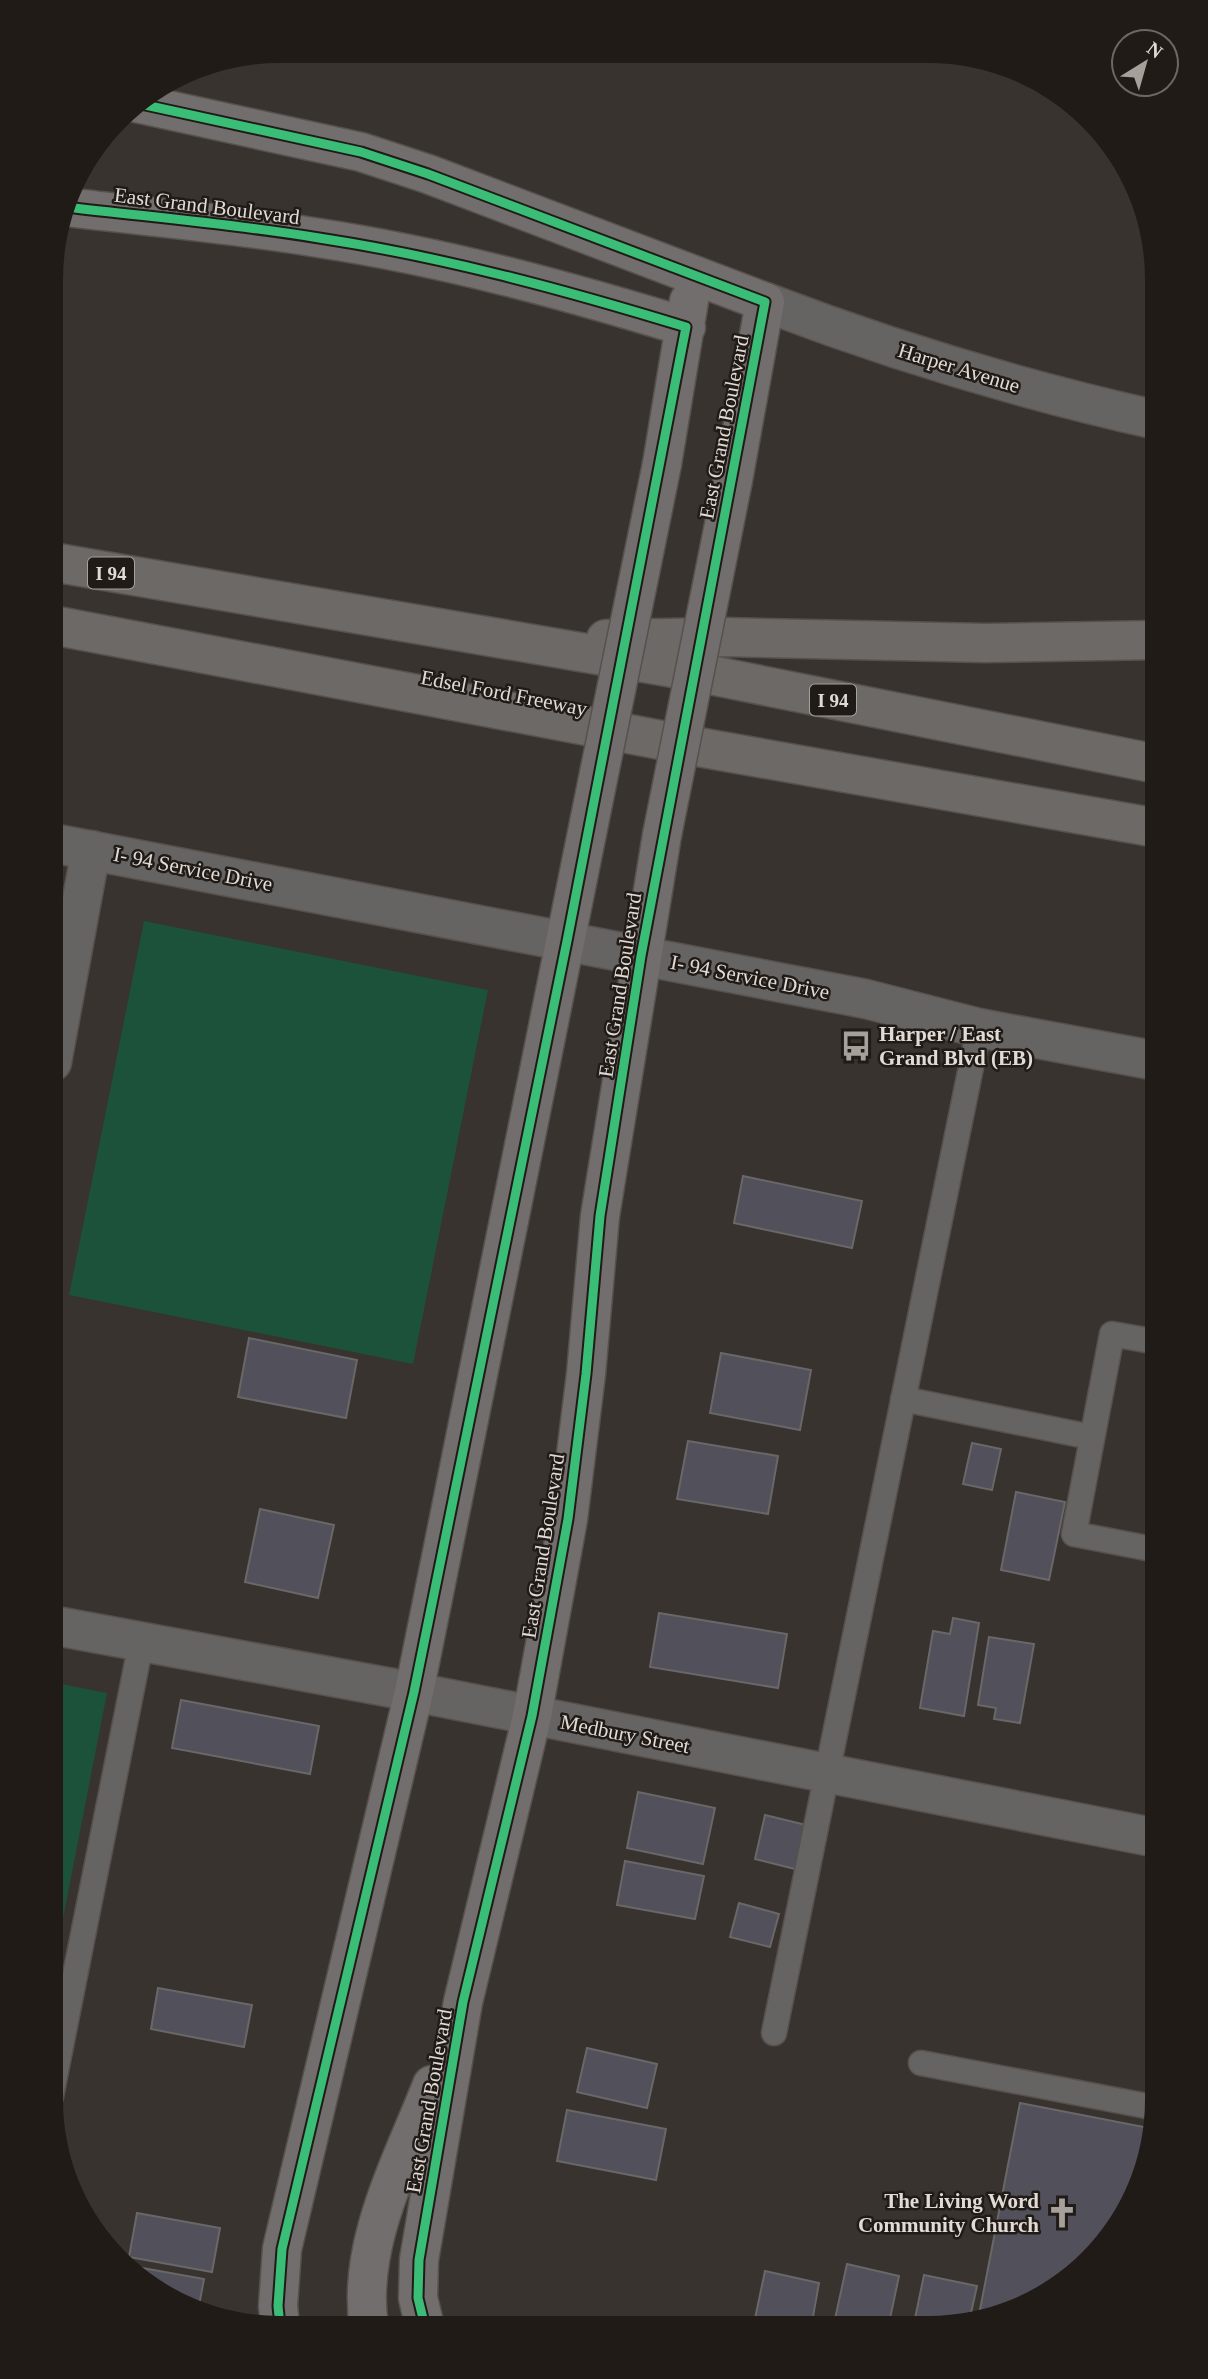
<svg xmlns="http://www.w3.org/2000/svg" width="1208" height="2379" font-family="'Times New Roman',serif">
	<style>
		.green { fill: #1b5239 }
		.building { fill: #52505b; stroke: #696767; stroke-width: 2 }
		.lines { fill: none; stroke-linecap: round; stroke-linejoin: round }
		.service-casing { stroke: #56514d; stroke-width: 27 }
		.minor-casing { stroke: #56514d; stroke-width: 41 }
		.tertiary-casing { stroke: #56514d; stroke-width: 41 }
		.secondary-casing { stroke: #56514d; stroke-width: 41 }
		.motorway-casing { stroke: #56514d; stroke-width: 41 }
		.service { stroke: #666363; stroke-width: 24 }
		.minor { stroke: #666363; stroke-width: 38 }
		.tertiary { stroke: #666363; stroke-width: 38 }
		.secondary { stroke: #726e6d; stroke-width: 38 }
		.motorway { stroke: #6d6966; stroke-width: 38 }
		.secondary-bridge-casing { stroke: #56514d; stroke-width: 41; stroke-linecap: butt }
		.secondary-bridge { stroke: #726e6d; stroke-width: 38 }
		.cycleway-casing { stroke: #201b17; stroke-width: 13 }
		.cycleway { stroke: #3abd76; stroke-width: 9 }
		.labels { text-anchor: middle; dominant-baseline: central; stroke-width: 5; stroke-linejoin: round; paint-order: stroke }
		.shield { fill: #201b17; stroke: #a7a19c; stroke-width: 2 }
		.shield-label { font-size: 19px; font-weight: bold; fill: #e1dad5 }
		.street-label { font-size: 21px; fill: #e1dad5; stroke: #201b17 }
		.poi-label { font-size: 21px; font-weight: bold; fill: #e1dad5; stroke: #201b17; text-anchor: start }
	</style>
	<rect width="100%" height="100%" fill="#38332e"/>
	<path class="green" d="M144,921l344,69 -75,374 -344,-69z
		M51,1682l56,11 -56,287z"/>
	<path class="building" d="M743,1176l119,25 -10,47 -118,-25z
		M249,1338l108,22 -11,58 -108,-21z
		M721,1353l90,17 -11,60 -90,-17z
		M688,1441l90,15 -10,58 -91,-15z
		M972,1443l29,6 -9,41 -29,-6z
		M1016,1492l49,10 -16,78 -48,-10z
		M260,1509l74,16 -16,73 -73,-16z
		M659,1613l128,21 -9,54 -128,-21z
		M953,1618l26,5 -15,93 -44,-8 13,-77 17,3z
		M989,1637l45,7 -14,79 -26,-4 2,-11 -18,-3z
		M181,1700l138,26 -9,48 -138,-26z
		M638,1792l77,16 -12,56 -76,-16z
		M765,1815l41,10 -11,44 -40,-10z
		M625,1861l79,15 -9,43 -78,-14z
		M739,1903l40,11 -9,33 -40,-10z
		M158,1988l94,17 -8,42 -93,-18z
		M587,2048l70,16 -10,44 -70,-16z
		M1020,2103l134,26 -14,58 -30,52 -54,50 -54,27 -24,4z
		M567,2110l99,19 -10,51 -99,-19z
		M137,2213l83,15 -8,44 -83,-15z
		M847,2264l52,12 -11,52h-55z
		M137,2267l67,12 -6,32 -19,-6 -43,-29z
		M765,2271l54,12 -8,45h-58z
		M924,2275l53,11 -8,36 -56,6z"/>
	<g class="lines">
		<g class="service-casing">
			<path id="service" d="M903,1399l188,38
				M1157,1550l-83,-16 38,-200 45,8
				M774,2033l205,-1005
				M921,2063l236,45
				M51,2096l90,-453"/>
		</g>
		<g class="minor-casing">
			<path id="minor" d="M52,1062l39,-212
				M51,1625l363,67 743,146"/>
		</g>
		<g class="tertiary-casing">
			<path id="tertiary" d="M765,302c128,49 258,88 392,118
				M52,843l814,156 113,29 178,33"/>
		</g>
		<g class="secondary-casing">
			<path id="secondary" d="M136,103l225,49 67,22 337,128 -32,178
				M66,207c84,10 169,17 253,31 125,19 246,52 367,89
				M662,464l27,-163
				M280,2326l-2,-20 4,-57 132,-557 175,-869
				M369,2327c-13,-83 34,-167 63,-242
				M425,2327l-7,-29 1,-38 44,-258 69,-286 36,-197 18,-145 14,-158 62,-381"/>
		</g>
		<g class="motorway-casing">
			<path id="motorway" d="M52,562l633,108 472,94
				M52,625l635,120 470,83
				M606,639l117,-2 262,6 172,-3"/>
		</g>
		<use href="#service" class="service"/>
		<use href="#minor" class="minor"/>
		<use href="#tertiary" class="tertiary"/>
		<use href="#secondary" class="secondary"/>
		<use href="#motorway" class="motorway"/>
		<g class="secondary-bridge-casing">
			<path id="secondary-bridge" d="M589,823l73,-359
				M662,835l71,-355"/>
		</g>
		<use href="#secondary-bridge" class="secondary-bridge"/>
		<g class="cycleway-casing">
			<path id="cycleway" d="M136,103l225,49 67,22 337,128 -124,654 -41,260 -14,158 -18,145 -36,197 -69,286 -44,258 -1,38 7,29
				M66,207c84,10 169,17 253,31 125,19 246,52 367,89l-119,614 -153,751 -132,557 -4,57 2,20"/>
		</g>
		<use href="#cycleway" class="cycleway"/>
	</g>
	<defs>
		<g id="bus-bare" transform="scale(2.415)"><path d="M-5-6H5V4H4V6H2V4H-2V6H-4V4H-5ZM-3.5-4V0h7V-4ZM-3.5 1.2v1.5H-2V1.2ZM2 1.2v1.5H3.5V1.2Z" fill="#a6a09b" stroke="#201b17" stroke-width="2.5" paint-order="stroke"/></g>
		<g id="church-bare" transform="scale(2.415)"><path d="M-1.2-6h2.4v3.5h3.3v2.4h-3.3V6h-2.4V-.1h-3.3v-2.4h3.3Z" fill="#a6a09b" stroke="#201b17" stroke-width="2.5" paint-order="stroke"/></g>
	</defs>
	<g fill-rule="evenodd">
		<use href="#bus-bare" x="856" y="1046"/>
		<use href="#church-bare" x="1062" y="2213"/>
	</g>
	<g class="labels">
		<g class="shield">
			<rect x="88" y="557.5" width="46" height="31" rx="5"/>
			<rect x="810" y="684.5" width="46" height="31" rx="5"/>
		</g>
		<g class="shield-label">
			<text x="111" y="573">I 94</text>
			<text x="833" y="700">I 94</text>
		</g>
		<g class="street-label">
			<text transform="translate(207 206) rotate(7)">East Grand Boulevard</text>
			<text transform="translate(959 368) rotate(17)">Harper Avenue</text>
			<text transform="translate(724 427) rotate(-79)">East Grand Boulevard</text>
			<text transform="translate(504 693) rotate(11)">Edsel Ford Freeway</text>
			<text transform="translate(193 869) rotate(11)">I- 94 Service Drive</text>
			<text transform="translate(750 977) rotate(11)">I- 94 Service Drive</text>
			<text transform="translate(620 985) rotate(-81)">East Grand Boulevard</text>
			<text transform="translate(543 1546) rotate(-81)">East Grand Boulevard</text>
			<text transform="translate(625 1734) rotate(11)">Medbury Street</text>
			<text transform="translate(429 2101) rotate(-80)">East Grand Boulevard</text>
		</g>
		<g class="poi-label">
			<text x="879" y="1034">Harper / East<tspan x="879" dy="24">Grand Blvd (EB)</tspan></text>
			<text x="1039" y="2201" text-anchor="end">The Living Word<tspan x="1039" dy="24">Community Church</tspan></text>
		</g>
	</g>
	<path d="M0 0H1208V2379H0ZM279 63H929A216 216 0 0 1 1145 279V2100A216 216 0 0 1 929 2316H279A216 216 0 0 1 63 2100V279A216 216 0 0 1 279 63Z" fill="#201b17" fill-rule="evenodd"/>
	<g transform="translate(1145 63) rotate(37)"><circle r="33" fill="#201b17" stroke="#6d6763" stroke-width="2"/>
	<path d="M0-5L12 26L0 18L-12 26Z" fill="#a6a09b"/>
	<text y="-10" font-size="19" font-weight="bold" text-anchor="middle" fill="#e1dad5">N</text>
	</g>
</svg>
